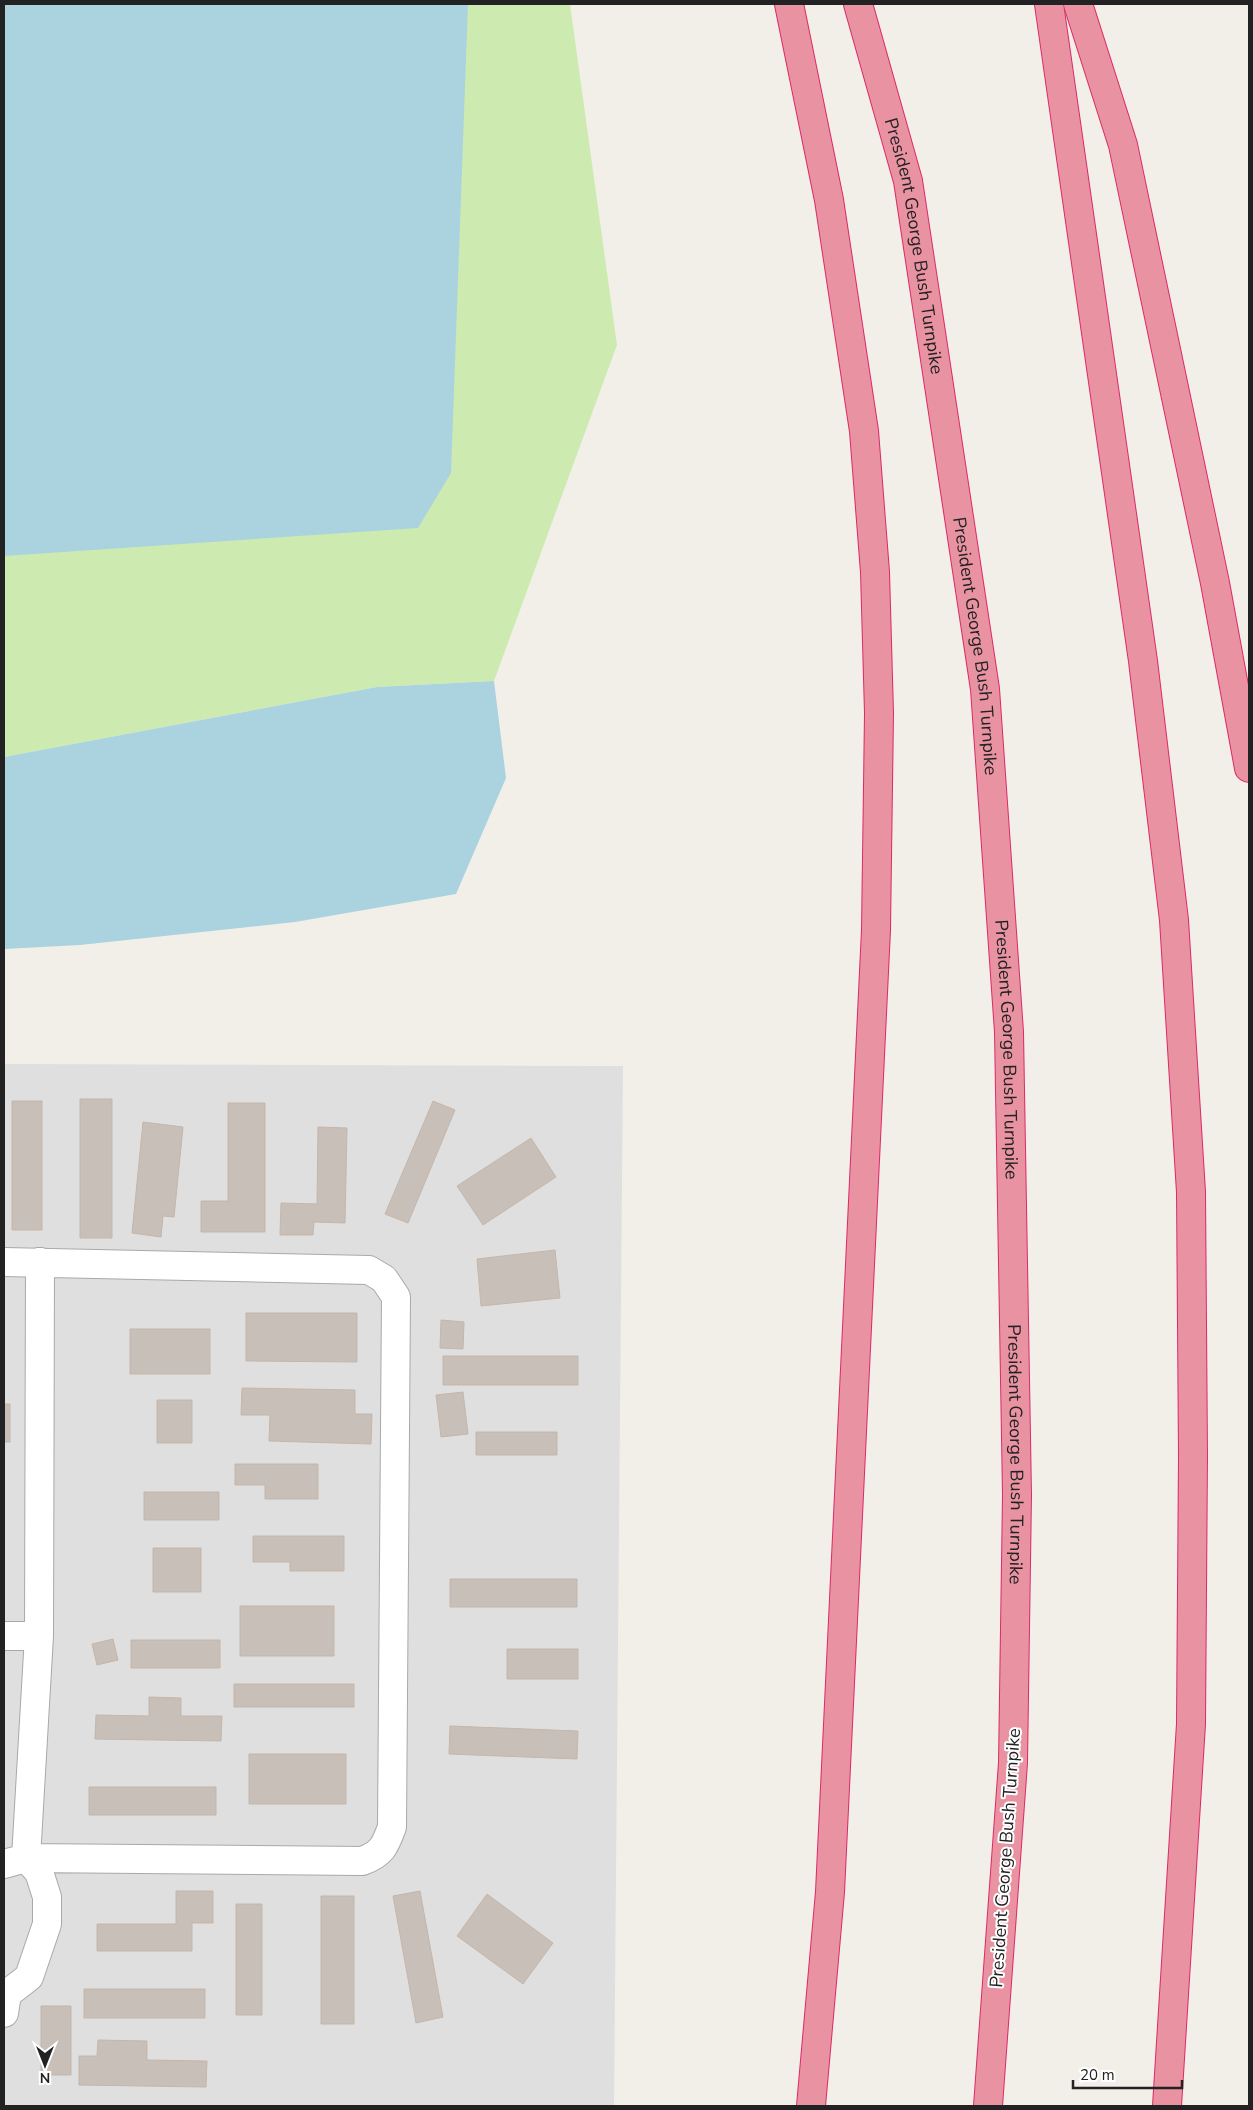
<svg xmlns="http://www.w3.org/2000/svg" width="1253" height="2110" font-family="'Nunito Sans',sans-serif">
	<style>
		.residential { fill: #e0dfdf }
		.grass { fill: #cdebb0 }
		.water { fill: #aad3df }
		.building { fill: #c7bfb8; stroke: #c4b6ab }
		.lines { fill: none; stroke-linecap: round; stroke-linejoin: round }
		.minor-casing { stroke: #a9a9a9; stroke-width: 30 }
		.highway-casing { stroke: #dc2a67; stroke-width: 30 }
		.minor { stroke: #fff; stroke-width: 28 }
		.highway { stroke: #e892a2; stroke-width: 28 }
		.labels { text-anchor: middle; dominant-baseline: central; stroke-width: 4; stroke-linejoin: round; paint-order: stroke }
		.street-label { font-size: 18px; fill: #222; stroke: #fff }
	</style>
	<rect width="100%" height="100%" fill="#f2efe9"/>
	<path class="residential" d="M4,1064l619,2 -9,1040h-610z"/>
	<path class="grass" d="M4,4h566l47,341 -123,336 -117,6 -373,70z"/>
	<path class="water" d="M4,4h464l-17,469 -33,55 -414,28z
		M494,681l12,97 -50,116 -161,28 -215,23 -76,4v-192l373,-70z"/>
	<path class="building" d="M80,1099h32v139h-32z
		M12,1101h30v129h-30z
		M433,1101l22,9 -47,113 -23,-9z
		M228,1103h37v129h-64v-31h27z
		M143,1122l40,5 -9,90 -11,-1 -2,21 -29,-4z
		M318,1127l29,1 -2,95 -31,-1 -1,13h-33l1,-32 36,1z
		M531,1138l25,39 -73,48 -26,-39z
		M555,1250l5,48 -79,8 -4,-47z
		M246,1313h111v49l-111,-1z
		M441,1320l23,2 -1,27 -23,-1z
		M130,1329h80v45h-80z
		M443,1356h135v29h-135z
		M242,1388l113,2v24h17l-1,30 -102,-3 1,-26h-29z
		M463,1392l5,42 -27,3 -5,-42z
		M157,1400h35v43h-35z
		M4,1404h6v38h-6z
		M476,1432h81v23h-81z
		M235,1464h83v35h-53v-14h-30z
		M144,1492h75v28h-75z
		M253,1536h91v35h-54v-9h-37z
		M153,1548h48v44h-48z
		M450,1579h127v28h-127z
		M240,1606h94v50h-94z
		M113,1639l5,21 -21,5 -5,-21z
		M131,1640h89v28h-89z
		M507,1649h71v30h-71z
		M234,1684h120v23h-120z
		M149,1697l32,1v18h41l-1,25 -126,-2 1,-24 53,1z
		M450,1726l128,5 -1,28 -128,-5z
		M249,1754h97v50h-97z
		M89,1787h127v28h-127z
		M176,1891h37v32h-21v28h-95v-27h79z
		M420,1891l23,126 -27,6 -23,-127z
		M487,1894l66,49 -30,41 -66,-48z
		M321,1896h33v128h-33z
		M236,1904h26v111h-26z
		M84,1989h121v29h-121z
		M41,2006h30v69h-30z
		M98,2040l49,1v19l60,1 -1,26 -127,-2v-29h18z"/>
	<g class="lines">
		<g class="minor-casing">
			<path id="minor" d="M4,1262l365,8 15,9 12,18 -4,530c-7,19 -10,27 -30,34l-336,-3 -22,6
				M4,1636h35
				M4,2013l3,-19 22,-17 18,-53v-27l-8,-25 -13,-14 13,-222 1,-374"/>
		</g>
		<g class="highway-casing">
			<g id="highway">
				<path d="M789,4l40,196 35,231 11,141 4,141 -3,217 -46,962 -19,214"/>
				<path id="s1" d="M858,4l50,177 77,508 24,343 8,463 -4,268 -25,343"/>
				<path d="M1049,4l94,657 31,259 17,272 2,264 -2,268 -24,382"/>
				<path d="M1078,4l45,141 92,438 34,185"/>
			</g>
		</g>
		<use href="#minor" class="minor"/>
		<use href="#highway" class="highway"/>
	</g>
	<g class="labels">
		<g class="street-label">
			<text stroke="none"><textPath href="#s1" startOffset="249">President George Bush Turnpike</textPath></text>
			<text stroke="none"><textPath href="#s1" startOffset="654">President George Bush Turnpike</textPath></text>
			<text stroke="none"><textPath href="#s1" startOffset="1059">President George Bush Turnpike</textPath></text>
			<text stroke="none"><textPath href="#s1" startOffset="1464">President George Bush Turnpike</textPath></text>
			<text transform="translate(1005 1858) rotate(-86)">President George Bush Turnpike</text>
		</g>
	</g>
	<rect width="1253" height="2110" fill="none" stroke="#222222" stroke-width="10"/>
	<g transform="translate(45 2065) rotate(180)" stroke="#ffffff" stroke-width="4" paint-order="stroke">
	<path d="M0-4L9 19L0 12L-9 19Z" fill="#222222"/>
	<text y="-8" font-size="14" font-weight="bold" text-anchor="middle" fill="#222222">N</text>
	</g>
	<path d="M1073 2080v8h109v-8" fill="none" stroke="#222222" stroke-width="2.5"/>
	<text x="1080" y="2080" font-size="15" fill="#222222" stroke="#ffffff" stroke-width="4" paint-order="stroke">20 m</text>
</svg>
